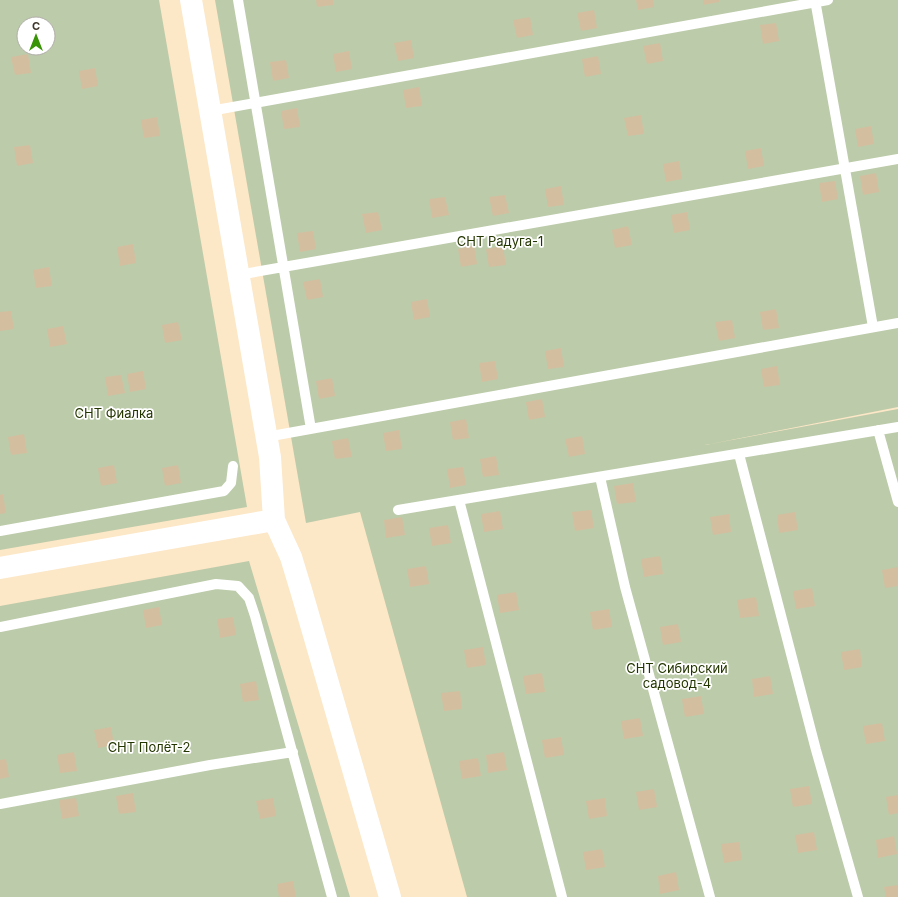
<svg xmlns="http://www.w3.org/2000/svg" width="898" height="897" font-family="Inter,sans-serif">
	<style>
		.green { fill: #bccba9; fill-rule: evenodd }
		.building { fill: #d3bfa0 }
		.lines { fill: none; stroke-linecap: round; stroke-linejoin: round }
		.service { stroke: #fff; stroke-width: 10 }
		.tertiary { stroke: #fff; stroke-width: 22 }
		.labels { text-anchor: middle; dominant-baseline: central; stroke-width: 3.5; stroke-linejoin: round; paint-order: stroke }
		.park-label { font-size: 13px; fill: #243600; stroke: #fff }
	</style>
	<rect width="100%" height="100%" fill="#fce7c7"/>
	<path class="green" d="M0,0h159l88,507 -247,43zM24,24h24v24h-24z
		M215,0h683v407l-193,38 193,-36v488h-431l-107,-385 -54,11z
		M249,561l101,336h-350v-291z"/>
	<path class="building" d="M316,0h17v5l-16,2z
		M636,0h17l1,7 -16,3z
		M703,0h16v2l-16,3z
		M594,10l3,18 -16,3 -4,-18z
		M530,17l3,18 -16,3 -4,-18z
		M776,23l3,18 -16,3 -3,-19z
		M411,40l3,18 -16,3 -4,-18z
		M660,43l3,18 -16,3 -4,-18z
		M349,51l3,18 -16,3 -3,-18z
		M28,54l3,19 -16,2 -4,-18z
		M598,56l3,18 -16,3 -3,-18z
		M286,60l3,18 -16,3 -3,-19z
		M95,68l3,18 -16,3 -3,-18z
		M419,87l3,19 -16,2 -3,-18z
		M297,108l3,19 -16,2 -3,-18z
		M641,115l3,19 -16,2 -4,-18z
		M157,117l3,19 -16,2 -3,-18z
		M871,126l3,18 -16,3 -3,-18z
		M30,145l3,18 -16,3 -3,-19z
		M761,148l3,18 -16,3 -3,-18z
		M679,161l3,18 -16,3 -3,-18z
		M876,173l3,19 -16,3 -3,-19z
		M835,181l3,18 -16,3 -3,-19z
		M561,186l3,19 -16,2 -3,-18z
		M505,195l4,18 -16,3 -4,-19z
		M445,197l4,18 -17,3 -3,-19z
		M378,212l4,18 -16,3 -4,-19z
		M687,212l3,18 -16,3 -3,-18z
		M628,226l4,19 -17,3 -3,-18z
		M313,231l3,18 -16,3 -3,-19z
		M133,244l3,19 -16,3 -3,-19z
		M474,245l3,19 -16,3 -3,-18z
		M503,246l3,19 -17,2 -3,-18z
		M49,267l3,19 -16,2 -3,-18z
		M320,279l3,18 -16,3 -4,-18z
		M427,299l3,18 -16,3 -3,-18z
		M776,309l3,19 -16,2 -3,-18z
		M11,311l3,18 -14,2v-19z
		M732,320l3,18 -16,3 -4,-19z
		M178,322l4,18 -17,3 -3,-18z
		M63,326l4,18 -17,3 -3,-18z
		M561,348l3,19 -16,2 -3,-18z
		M495,361l3,18 -16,3 -3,-19z
		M777,366l3,19 -16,2 -3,-18z
		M143,371l3,18 -16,3 -3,-18z
		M121,375l4,18 -17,3 -3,-19z
		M332,378l3,18 -16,3 -3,-18z
		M542,399l3,18 -16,3 -3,-18z
		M466,419l3,19 -16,2 -3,-18z
		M399,430l3,19 -16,2 -3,-18z
		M24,434l3,19 -16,2 -3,-18z
		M582,436l3,18 -16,3 -4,-18z
		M348,438l4,19 -17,2 -3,-18z
		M496,456l3,19 -16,2 -3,-18z
		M114,465l3,18 -16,3 -3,-18z
		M178,465l3,18 -16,3 -3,-18z
		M463,467l3,18 -16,3 -3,-19z
		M633,483l3,19 -19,2 -3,-18z
		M3,494l3,19 -6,1v-19z
		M591,510l3,18 -19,3 -3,-19z
		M500,511l3,18 -19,3 -3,-18z
		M795,512l3,18 -19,3 -2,-18z
		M729,514l2,18 -18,3 -3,-18z
		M402,517l3,18 -19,3 -2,-18z
		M448,525l3,18 -19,3 -3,-18z
		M660,556l3,18 -19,3 -3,-18z
		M426,566l3,18 -19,3 -3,-18z
		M898,567v19l-13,2 -3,-18z
		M812,588l3,18 -19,3 -3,-18z
		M516,592l3,18 -19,3 -3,-18z
		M756,597l3,19 -19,2 -3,-18z
		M159,607l3,18 -16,3 -3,-18z
		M609,609l3,18 -19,3 -3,-18z
		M233,617l3,18 -16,3 -3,-19z
		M678,624l3,18 -18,3 -3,-18z
		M483,647l3,18 -19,3 -3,-18z
		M860,649l2,18 -18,3 -3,-18z
		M542,673l3,19 -19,2 -3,-18z
		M770,676l3,18 -19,3 -2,-18z
		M256,681l3,19 -16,2 -3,-18z
		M460,691l2,18 -18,2 -3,-18z
		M701,696l3,18 -19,3 -3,-18z
		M640,718l3,18 -19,3 -3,-18z
		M882,723l3,18 -19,3 -3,-18z
		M111,727l3,18 -16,3 -4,-18z
		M561,737l3,18 -19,3 -3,-18z
		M74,752l3,19 -17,2 -3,-18z
		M504,752l3,18 -19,3 -2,-18z
		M478,758l3,18 -19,3 -3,-18z
		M6,759l3,18 -9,2v-19z
		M809,786l3,18 -19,3 -3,-18z
		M654,789l3,18 -18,3 -3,-18z
		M133,793l3,19 -17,2 -3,-18z
		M898,795v18l-9,2 -3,-18z
		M76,798l3,18 -17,3 -3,-19z
		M273,798l3,18 -16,3 -4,-18z
		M605,798l2,18 -18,3 -3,-18z
		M814,832l3,18 -19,3 -3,-18z
		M894,836l3,18 -19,4 -2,-18z
		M739,842l3,18 -18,3 -3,-19z
		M602,849l3,18 -19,3 -3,-18z
		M676,872l3,18 -19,4 -2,-18z
		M293,881l3,16h-17l-2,-13z
		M898,885v12h-12l-2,-10z"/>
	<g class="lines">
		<path class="service" d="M238,0l73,429
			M815,0l58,327
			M210,111l618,-111
			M238,275l660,-116
			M878,430l20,72
			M266,437l632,-114
			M739,454l77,296 42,147
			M600,477l25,110 85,310
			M459,500l103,397
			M398,510l500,-83
			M0,531l224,-40 7,-8 2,-17
			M0,627l216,-43 22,2 11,12 6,18 77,281
			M0,804l210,-39 83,-13"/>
		<path class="tertiary" d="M191,0l79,457 4,63 17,37 10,33 89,307
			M0,568l274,-48"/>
	</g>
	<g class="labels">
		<g class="park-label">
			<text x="500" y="241">СНТ Радуга-1</text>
			<text x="114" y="413">СНТ Фиалка</text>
			<text x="677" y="668">СНТ Сибирский<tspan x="677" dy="15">садовод-4</tspan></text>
			<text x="149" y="747">СНТ Полёт-2</text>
		</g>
	</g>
	<g transform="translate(36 36)"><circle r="19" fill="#ffffff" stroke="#b1aea9"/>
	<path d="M0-3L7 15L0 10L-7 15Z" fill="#399306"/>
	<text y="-6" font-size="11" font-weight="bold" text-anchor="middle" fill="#3d3529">С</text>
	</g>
</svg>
